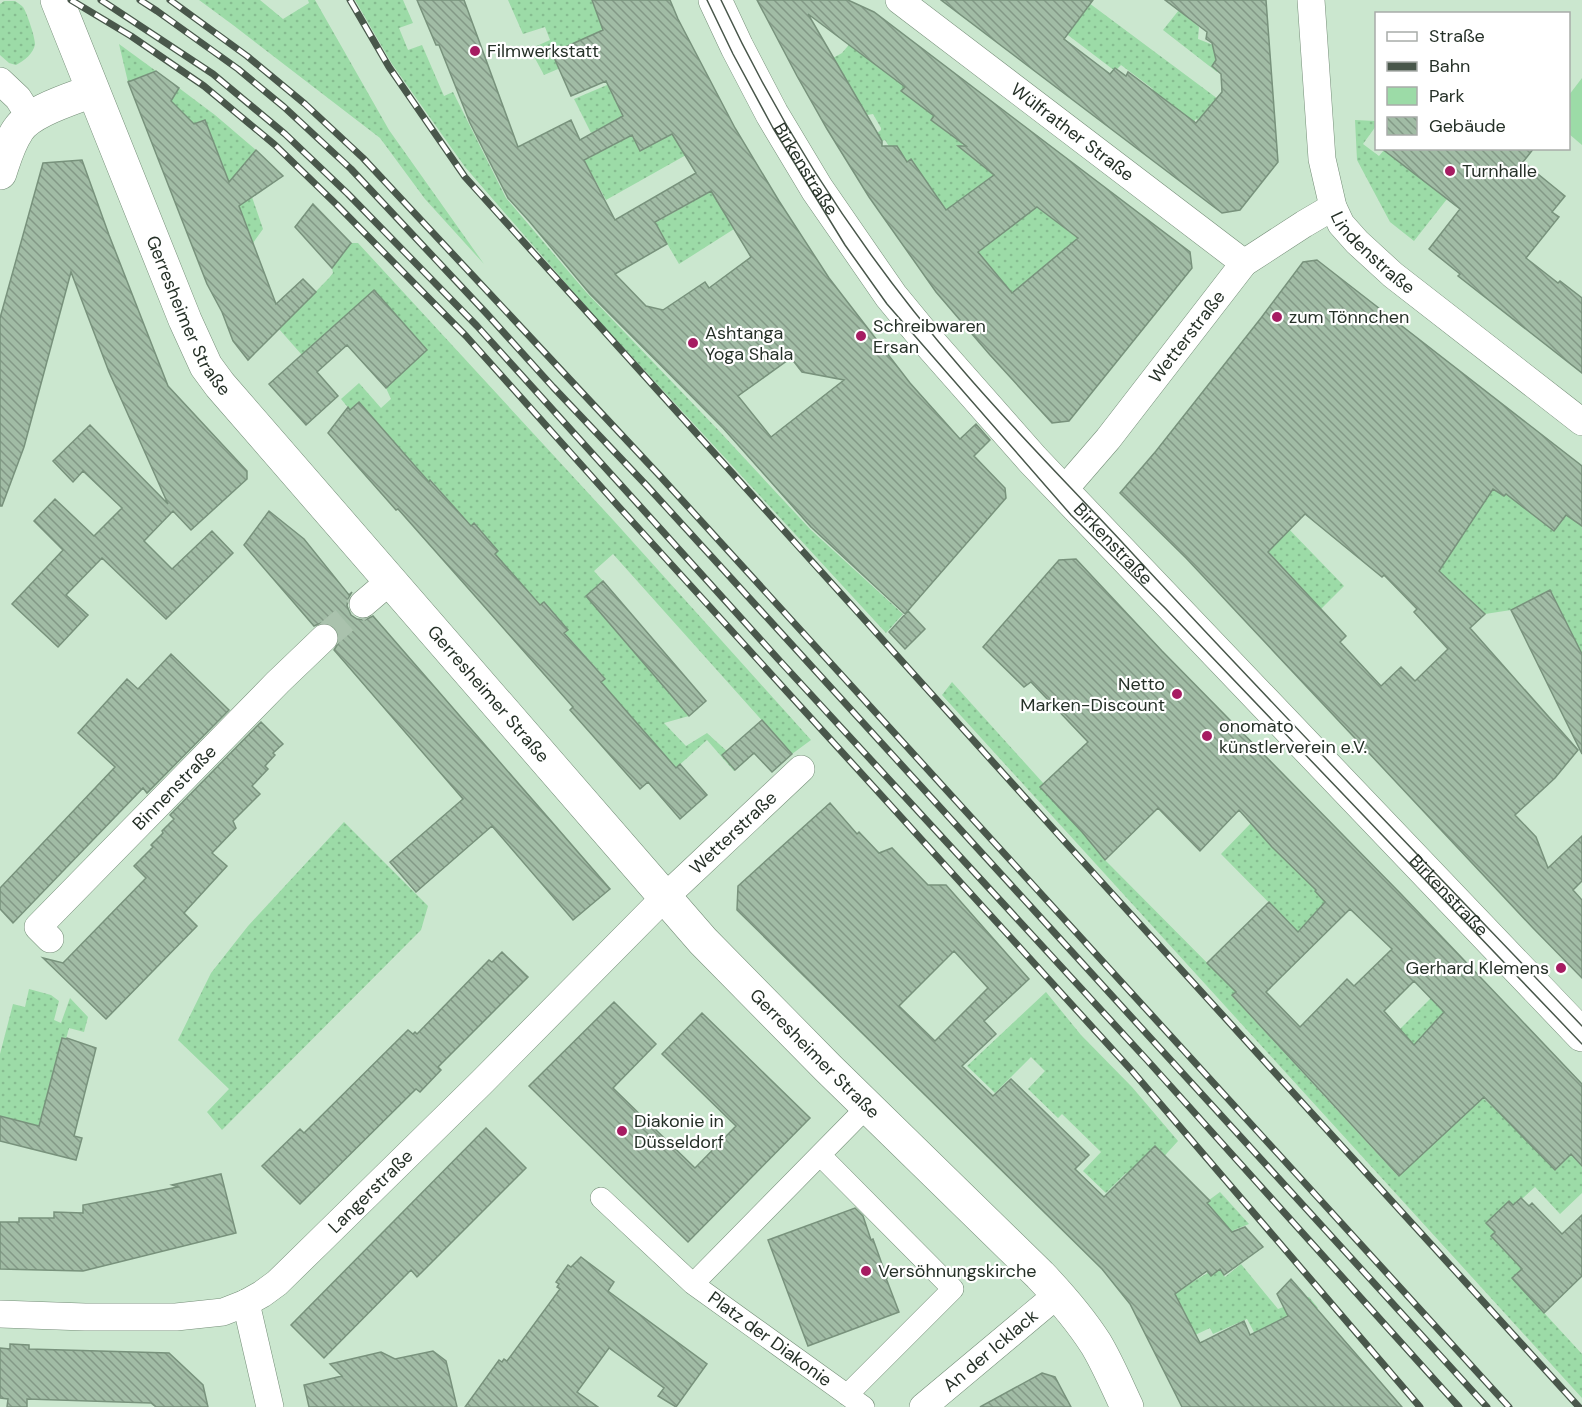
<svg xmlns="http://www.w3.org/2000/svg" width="1582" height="1407" font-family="'DM Sans',sans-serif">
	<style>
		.green { fill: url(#green-dots) }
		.pitch { fill: #9cdba7 }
		.building { fill: url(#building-back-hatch); stroke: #78927c; stroke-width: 1.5; fill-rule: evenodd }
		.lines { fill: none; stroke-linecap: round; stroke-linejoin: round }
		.minor-tunnel { stroke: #aac2ad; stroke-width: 27; stroke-dasharray: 27 14; stroke-linecap: butt }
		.pedestrian-casing { stroke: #758e78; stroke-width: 22 }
		.minor-casing { stroke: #758e78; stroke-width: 28 }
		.tertiary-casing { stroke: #758e78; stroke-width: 34 }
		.pedestrian { stroke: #fff; stroke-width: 21 }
		.minor { stroke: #fff; stroke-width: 27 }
		.tertiary { stroke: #fff; stroke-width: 33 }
		.tram { stroke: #49574b; stroke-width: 1.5 }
		.rail-casing { stroke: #49574b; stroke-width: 7 }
		.rail { stroke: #fff; stroke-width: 4.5; stroke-dasharray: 14; stroke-linecap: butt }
		.poi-dot { fill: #a61c62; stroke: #fff; stroke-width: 2 }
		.labels { text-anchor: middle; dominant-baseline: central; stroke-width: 4.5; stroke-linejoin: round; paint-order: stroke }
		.poi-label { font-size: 18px; fill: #253027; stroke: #fff; text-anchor: start }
		.street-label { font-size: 18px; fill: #253027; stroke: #fff }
	</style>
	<defs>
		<pattern id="green-dots" width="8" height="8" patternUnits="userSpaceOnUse" patternTransform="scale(1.5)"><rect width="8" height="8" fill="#9cdba7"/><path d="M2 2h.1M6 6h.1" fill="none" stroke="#86bc90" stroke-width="1.8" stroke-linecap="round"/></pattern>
		<pattern id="building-back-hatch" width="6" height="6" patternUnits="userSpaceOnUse" patternTransform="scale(1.5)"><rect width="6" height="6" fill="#a1bca5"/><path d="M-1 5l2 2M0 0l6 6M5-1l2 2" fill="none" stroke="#839986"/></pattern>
	</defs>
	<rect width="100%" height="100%" fill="#cbe7cf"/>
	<path class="green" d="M199,0h61l23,19 26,-16 -1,-3h7l74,130 95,134 -59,-65 -45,-61 -147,-113z
		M355,0h48l10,23 -14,5 9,22 14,-5 22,51 9,-4 53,106 80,94 135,141 90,97 92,84 -17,19 -297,-323 -124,-143 -73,-103z
		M508,0h84l3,7 25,15 -34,16 7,16 -49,21 -14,-26 20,-9 -5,-13 -22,7z
		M1022,0h63l133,99 -5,32 -17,-12 -6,8 -42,-31 5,-7 -32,-24 -6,6z
		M4,1h11c3,2 6,4 8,6 4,6 12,30 12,37 -1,9 -11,17 -19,21l-7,-2 -9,-8v-51z
		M1179,10l20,17 -1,12 18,7 1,26 -54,-42z
		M852,41l53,46 -3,4 33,25 -3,4 24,17v2l7,5 -3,4 116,89 4,-4 -9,29 -11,-9 -53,44 -36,-39 36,-29 -36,-37 -30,22 -37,-53 1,-2 -8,-13 -7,2 -5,-8 -3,1 -5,-8 4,-3v-2l-8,-14 -6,1 -4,-7h-2l-28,-50 9,-5z
		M119,44l37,27 -28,11z
		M643,50l-19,66 -33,17 -17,-34 33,-14 -7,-15z
		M179,88l36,27 41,35 -12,34 8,13 11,32 -10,14 -48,-123 -11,4 -23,-23z
		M1355,120l21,1v5l-13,18 16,12 5,-6 63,49 -33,42 -24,-19 -33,-62z
		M682,129l13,21 -89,50 -22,-40 48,-26 8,17z
		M711,191l23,38 -55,35 -24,-41z
		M351,243h7l256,278 197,219 -19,14 -179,-200 -19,17 9,10 -17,15 103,120 -25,7 22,23 21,-13 34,31 -7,7 -27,-31 -31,28 -75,-86 4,-4 -40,-45 3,-3 -24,-28 -4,3 -40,-45 -5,-6 3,-3 -24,-27 -3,2 -40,-46 -2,2 -70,-80 -9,8 -9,-11 18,-16 22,25 10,-9 -5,-11 41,-38 -52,-59 -44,38 15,17 -29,26 -38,-43 50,-51 4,-5 -1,-5z
		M1493,489l10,7 3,-2 60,21 16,11v128l-32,-64 -39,20 -26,4 -37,-34 -11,-6z
		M1284,524l60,62 -23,23 -59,-64z
		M952,682l92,102 -4,3 42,45 23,28 131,132 -4,4 166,180 85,-78 12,11 23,-22 10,10 -23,22 51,51 15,-16 11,12v27l-22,21 -25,-27 -42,38 5,7 -6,5 16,18 5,-4 13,14 -14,13 70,76v44l-640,-703z
		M344,822l84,84 -7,24 -199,200 -15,-18 22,-23 -51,-49 33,-67 37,-47z
		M1251,823l74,58 -10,10 10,11 -27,30 -77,-78z
		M29,989l22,6 8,6 -5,19 7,3 9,-25 18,19 -4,15 -15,-4 -3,11 -7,93 -59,-16v-62l13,-50 12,3z
		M1046,992l35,43 51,52 46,54 -40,44 -12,-12 -20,20 -23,-22 18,-19 -39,-38 -4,4 -30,-29 17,-18 -14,-14 -36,36 -28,-27z
		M1431,998l15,14 -68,72 -16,-17z
		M1220,1192l29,32 -15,6 -28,18 -20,-31z
		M1241,1264l37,45 31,-12 9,11 -63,26 -8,-15 -34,15 -3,-6 -17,8 -21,-42 46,-27 7,10z"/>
	<path class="pitch" d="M1582,78v67l-13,-11v-39z"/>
	<path class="building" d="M417,0h47l54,147 53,-27 9,20 43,-24 -17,-35 -35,15 -19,-43 51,-23 -11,-30h78l8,19 57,109 44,73 50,77 81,105 50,56 16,-15 14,16 -16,16 31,32 1,10 -101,116 -94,-87 -88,-99 -133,-134 -61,-73 -21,-23 -38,-75 -31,-78h-3zM672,134l24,39 -81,47 -31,-60 48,-25 8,16zM711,191l40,66 -42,31 -4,-6 -42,28 -17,-4 -31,-32 52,-30 -12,-22zM791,358l11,14 42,8 -73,57 -33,-41z
		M757,0h91l26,12 316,240 2,16 -123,153 -17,2 -62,-68 -54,-63 -67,-95 -42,-68 -30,-53zM808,14l97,73 -4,4 33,25 -3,4 35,26h-8l36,29 -48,35 -35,-51 -4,3 -10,-16h-15v-5zM1037,207l41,31 -66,55 -34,-41z
		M941,0h152l-29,39 46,35 5,-6 11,8 2,-4 68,51 26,-31 -1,-18 -9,-8 4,-6 -4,-17 -6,-4 1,-7 -42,-32h101l12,162 -38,48 -18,3z
		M156,71l23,17 -8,13 23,23 11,-4 24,62 27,-32 27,26 -44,30 37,98 27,-25 13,13 -68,68 -15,-19 -11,-29 -15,-28 -79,-202z
		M1381,148h153l-11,14 42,34 -13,16 7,5 -33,41 32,25 2,-2 22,17v75l-124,-97 2,-2 -31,-25 31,-40z
		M82,160l27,75 59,151 79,85v8l-56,51 -18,-19 -29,30 28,28 40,-38 21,22 -67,66 -64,-61 -36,37 22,20 -30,32 -46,-43 51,-54 -29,-29 21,-22 39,37 28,-28 -39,-37 -10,11 -20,-21 37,-36 78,79 -59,-132 -38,-100 -47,175 -22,59h-2v-188l43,-155z
		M313,204l38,39 -19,25 -37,-41z
		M1317,260l265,206v60l-16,-11 -12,16 -48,-37 -2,2 -11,-7 -54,82 46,43 -15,14 108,122 -23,28 -40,37 21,22 12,31 34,-32v45l-9,9 9,10v78l-49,-50 -347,-370 -66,-65 36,-42 105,-133 42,-56zM1305,514l77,63 2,-2 33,34 -3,3 34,37 -33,32 -14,-14 -20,19 -41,-44 6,-6 -78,-84z
		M374,290l53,60 -41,38 -39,-43 -30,27 21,24 -32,29 -37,-41z
		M359,402l70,80 1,-2 41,46 3,-3 24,28 -3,3 45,51 4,-3 24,28 -4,3 41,46 -4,3 75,86 4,-4 27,31 -27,24 -32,-37 -8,7 -70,-79 3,-3 -175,-198 -2,1 -68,-77 20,-26 2,3z
		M269,511l35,28 45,56 3,-3 -4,7 -1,7 4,9 6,4 8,1 8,-4 237,273 -37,31 -81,-94 -76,66 -26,-30 73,-63 -129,-149 5,-8v-8l-3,-6 -8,-5h-7l-7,3 -70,-81z
		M1076,559l86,92 239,243 181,190v82l-11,-12 -16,16 -71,-73 -85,79 -167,-181 4,-3 -29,-29 62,-61 29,30 27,-30 -10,-11 1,-1 -44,-43 -33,-37 -39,41 -42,-43 -53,52 -23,-28 -42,-45 48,-45 -57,-60 -7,5 -41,-40 76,-87zM1350,909l42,40 -38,37 -7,-7 -47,48 -34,-35zM1414,981l30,31 -30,33 -30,-34z
		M603,581l103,120 -17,15 -103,-120z
		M1550,590l32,64v100l-71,-144z
		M908,611l17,18 -20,20 -16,-17z
		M171,654l58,56 -82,83 -4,-5 -130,135 -13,-14v-21l115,-121 -37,-34 49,-54 11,10z
		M762,720l30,34 -20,18 -18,-19 -19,17 -13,-15z
		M261,722l22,22 -10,9 2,2 -10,11 3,3 -16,17 8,8 -27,27 3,7 -24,25 15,13 -43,47 13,13 -91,93 -63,-61 20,5 83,-85 -12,-12 19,-19 -2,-2 12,-12 -1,-2 12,-12 -4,-4z
		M830,803l27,31 2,-2 20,21 13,-5 36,37h18l83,94 -45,42 12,13 -34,32 31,30 18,-17 78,76 -14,14 29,28 51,-51 55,55 -3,2 25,29 13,-5 18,20 -39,28 -4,-6 -9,7 -4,-5 -32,23 25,49 44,-22 6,14 38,-19 -11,-22 14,-15 111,128h-220l-52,-103 -28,-35 -365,-359 1,-24zM954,951l34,37 -53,53 -36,-35z
		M502,952l26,25 -90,90 3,3 -21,22 -4,-3 -116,115 -38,-38 38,-37 4,4 104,-103 5,4 2,-2 2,2 72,-74 3,2z
		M614,1002l42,42 -43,44 82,80 41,-42 -74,-72 40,-41 108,105 -122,124 -159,-156z
		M62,1038l4,1 1,-1 29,10 -22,88 8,2 -6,22 -76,-19v-25l39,10z
		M486,1128l40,40 -109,109 -6,-7 -87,88 -33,-33z
		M221,1174l15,59 -153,38 -83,-2v-47h19v-4h35v-6l29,1v-8l95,-18 -6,-2z
		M1521,1198l8,8 3,-3 30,31 20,-19v61l-38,37 -32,-35 10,-9 -31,-33 4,-4 -9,-9 23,-22 4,4z
		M855,1208l8,8 8,24 2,-1 14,39h-1l13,34 -91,34 -40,-106z
		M581,1257l33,25 -6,9 99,73 -31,43 -18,-11 6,-8 -55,-40 -32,44 21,15h-133l34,-47 3,2 2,-3 3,2 53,-72 -3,-2 2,-3 -3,-2 12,-17 3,2z
		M10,1344l19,1v4l140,4 34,32 5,22h-52l-5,-4 -124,-4v8h-20l1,-8 -8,-1v-50l10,1z
		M433,1351l13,10 11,46h-148l-5,-22 38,-9 -12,-12 51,-12 14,7z
		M1042,1373l13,4 16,30h-91z"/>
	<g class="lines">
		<path class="minor-tunnel" d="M324,638l39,-34"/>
		<g class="pedestrian-casing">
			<path id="pedestrian" d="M820,1155l133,134 -106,106
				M601,1198l92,86
				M864,1407l-171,-123 174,-177"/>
		</g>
		<g class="minor-casing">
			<g id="minor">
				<path id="s1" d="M899,0l345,263"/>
				<path id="s2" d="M1311,0l11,159 11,48 8,17 16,18 36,33 189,147"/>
				<path d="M0,81l18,17 12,19"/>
				<path id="s3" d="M1063,491l45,-52 136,-176 60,-39 29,-17"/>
				<path d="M363,604l27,-23"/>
				<path id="s4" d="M50,939l-12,-12 240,-245 46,-44"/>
				<path d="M246,1303l24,104"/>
				<path id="s5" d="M0,1314l85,3h91l47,-5 23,-9 16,-9 15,-11 45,-44 160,-157 182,-184 137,-129"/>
				<path id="s6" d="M923,1407l135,-113"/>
			</g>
		</g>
		<g class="tertiary-casing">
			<g id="tertiary">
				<path id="s7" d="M57,0l128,320 21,46 14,19 483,556 125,127 212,207c20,21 40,44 56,69 12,20 21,42 31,63"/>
				<path id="s8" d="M715,0l22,47 35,67 45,75 74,107 37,45 105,119 549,575"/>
				<path d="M0,173c5,-15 9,-30 18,-43 12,-19 54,-31 74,-39"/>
			</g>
		</g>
		<use href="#pedestrian" class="pedestrian"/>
		<use href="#minor" class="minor"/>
		<use href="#tertiary" class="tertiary"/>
		<path class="tram" d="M707,0l26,54 40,74 72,117 42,59 184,211 95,94 416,435
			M721,0c62,133 143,256 239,367 51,60 107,116 161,174 151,164 307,324 461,485"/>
		<g class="rail-casing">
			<path id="rail" d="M71,0l60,36 73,50 71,59 62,60 129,131 153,171 514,565 287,335
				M101,0l112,74 72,60 63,60 129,132 302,334 368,400 312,347
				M140,0l17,11 81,58 46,38 67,62 136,145 66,73 95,100 839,920
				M170,0l77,56 58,48 58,54 297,318 849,931
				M350,0l39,67 76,110 601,666 513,564"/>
		</g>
		<use href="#rail" class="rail"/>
	</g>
	<g class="poi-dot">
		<circle cx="475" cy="51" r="6"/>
		<circle cx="1450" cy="171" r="6"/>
		<circle cx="1277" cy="317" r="6"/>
		<circle cx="861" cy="336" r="6"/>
		<circle cx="693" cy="343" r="6"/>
		<circle cx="1177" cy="694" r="6"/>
		<circle cx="1207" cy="736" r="6"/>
		<circle cx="1561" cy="968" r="6"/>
		<circle cx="622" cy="1131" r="6"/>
		<circle cx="866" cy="1271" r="6"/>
	</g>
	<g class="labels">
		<g class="poi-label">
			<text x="487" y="51">Filmwerkstatt</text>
			<text x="1462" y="171">Turnhalle</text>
			<text x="1289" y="317">zum Tönnchen</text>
			<text x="873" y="326">Schreibwaren<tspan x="873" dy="21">Ersan</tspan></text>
			<text x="705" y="333">Ashtanga<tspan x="705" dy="21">Yoga Shala</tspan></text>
			<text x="1165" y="684" text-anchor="end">Netto<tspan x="1165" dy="21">Marken-Discount</tspan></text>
			<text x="1219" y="726">onomato<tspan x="1219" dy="21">künstlerverein e.V.</tspan></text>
			<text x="1549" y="968" text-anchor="end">Gerhard Klemens</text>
			<text x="634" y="1121">Diakonie in<tspan x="634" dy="21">Düsseldorf</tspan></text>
			<text x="878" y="1271">Versöhnungskirche</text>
		</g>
		<g class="street-label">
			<text stroke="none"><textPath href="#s1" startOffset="218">Wülfrather Straße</textPath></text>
			<text stroke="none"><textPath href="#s8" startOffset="192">Birkenstraße</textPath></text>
			<text stroke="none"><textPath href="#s2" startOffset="270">Lindenstraße</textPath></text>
			<text stroke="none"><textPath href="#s7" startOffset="342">Gerresheimer Straße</textPath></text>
			<text stroke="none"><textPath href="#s3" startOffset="198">Wetterstraße</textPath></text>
			<text stroke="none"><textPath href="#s8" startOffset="678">Birkenstraße</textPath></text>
			<text stroke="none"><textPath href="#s7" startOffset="828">Gerresheimer Straße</textPath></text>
			<text stroke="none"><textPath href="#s4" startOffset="212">Binnenstraße</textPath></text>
			<text stroke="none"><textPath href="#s5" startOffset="926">Wetterstraße</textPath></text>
			<text stroke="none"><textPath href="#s8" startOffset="1164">Birkenstraße</textPath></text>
			<text stroke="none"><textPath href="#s7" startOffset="1314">Gerresheimer Straße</textPath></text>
			<text stroke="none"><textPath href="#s5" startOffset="416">Langerstraße</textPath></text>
			<text transform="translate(770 1339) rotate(36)">Platz der Diakonie</text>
			<text stroke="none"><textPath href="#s6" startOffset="88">An der Icklack</textPath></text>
		</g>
	</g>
	<rect x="1375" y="12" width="195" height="138" fill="#ffffff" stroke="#a8aca9" stroke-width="1.5"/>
	<rect x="1387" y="32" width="30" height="9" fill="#ffffff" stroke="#a8aca9" stroke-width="1.5"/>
	<text x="1429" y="42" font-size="18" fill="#253027">Straße</text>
	<rect x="1387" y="62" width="30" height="9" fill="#49574b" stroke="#a8aca9" stroke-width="1.5"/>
	<text x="1429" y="72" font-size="18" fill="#253027">Bahn</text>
	<rect x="1387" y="87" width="30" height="18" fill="#9cdba7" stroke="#a8aca9" stroke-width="1.5"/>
	<text x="1429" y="102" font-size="18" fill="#253027">Park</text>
	<rect x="1387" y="117" width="30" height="18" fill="url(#building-back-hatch)" stroke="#a8aca9" stroke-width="1.5"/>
	<text x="1429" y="132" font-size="18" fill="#253027">Gebäude</text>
</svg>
